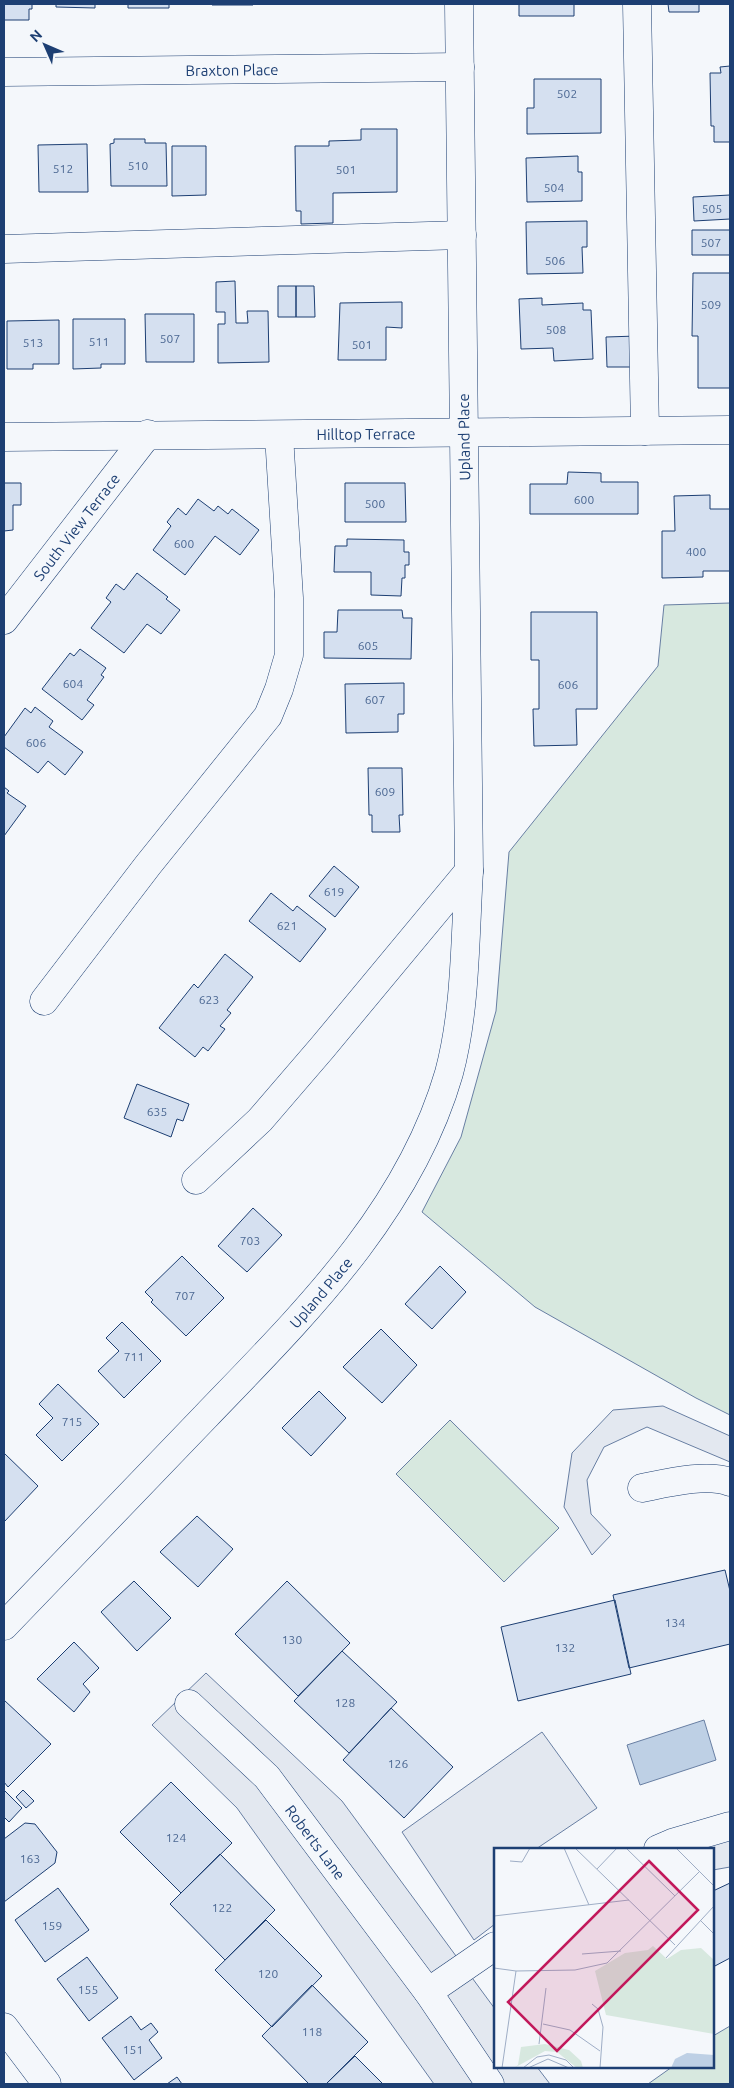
<svg xmlns="http://www.w3.org/2000/svg" width="734" height="2088" font-family="Ubuntu,sans-serif">
	<style>
		.green { fill: #d7e8df; stroke: #687fa3 }
		.parking { fill: #e3e8f0; stroke: #687fa3 }
		.water { fill: #bed0e5; stroke: #687fa3 }
		.building { fill: #d5e0f0; stroke: #1d3f73 }
		.lines { fill: none; stroke-linecap: round; stroke-linejoin: round }
		.minor-casing { stroke: #1d3f73; stroke-width: 29 }
		.minor { stroke: #f4f7fb; stroke-width: 28 }
		.labels { text-anchor: middle; dominant-baseline: central; stroke-width: 4; stroke-linejoin: round; paint-order: stroke }
		.number-label { font-size: 12px; fill: #4b6792 }
		.street-label { font-size: 15px; fill: #1d3f73; stroke: #f4f7fb }
		.inset-road { fill: none; stroke: #9eadc5; stroke-width: 1 }
		.view { fill: #c2185b; fill-opacity: 0.15; stroke: #c2185b; stroke-width: 2.5 }
		.inset-edge { fill: none; stroke: #1d3f73; stroke-width: 2.5 }
	</style>
	<rect width="100%" height="100%" fill="#f4f7fb"/>
	<path class="green" d="M730,603v812l-34,-17 -161,-91 -113,-95 39,-75 35,-126 13,-159 149,-186 6,-61z
		M450,1420l109,108 -55,54 -108,-108z
		M730,2026v58h-82l24,-17h41v-31z"/>
	<path class="parking" d="M663,1406l67,30v26l-83,-35 -43,20 -17,33 4,34 20,21 -19,20 -28,-48 8,-54 41,-43z
		M206,1673l136,128 153,208v58h42l13,17h-116l-197,-276 -85,-83z
		M542,1732l55,76 -61,41h-41v75l-21,16 -72,-108z
		M730,1835v32l-17,3v-21h-20z"/>
	<path class="water" d="M704,1720l12,40 -76,25 -13,-40z"/>
	<path class="building" d="M4,4h28v5h-3v11h-25z
		M56,4h39v4l-39,-1z
		M128,4h41v4h-41z
		M212,4h41v1h-41z
		M519,4h55v12h-55z
		M668,4h31v8h-30z
		M730,66v76h-16v-16h-3l-1,-53h11l-1,-6z
		M534,79h67v54l-74,1v-26h7z
		M361,129h36v63l-64,1v30l-32,1v-13h-5l-1,-65h34v-5l32,-1z
		M114,139h31v4h21l1,43h-56l-1,-42 4,-1z
		M87,144l1,48h-49l-1,-47z
		M172,146h34v49l-34,1z
		M578,156v16h4v29l-55,1 -1,-44z
		M730,195v24l-36,2 -1,-24z
		M587,221v26h-5l1,26 -56,1 -1,-52z
		M692,230h38v25h-38z
		M693,273h37v115h-32v-52h-6z
		M235,281l1,42h12l-1,-12h21l1,51 -51,1v-39h7v-12h-9v-30z
		M278,286h18v31h-18z
		M296,286h18l1,31h-19z
		M542,298v7l41,-2v7h8l2,49 -39,2 -1,-13 -32,1 -2,-50z
		M402,302v26l-16,-1v33h-48l2,-57z
		M145,314h49v48h-48z
		M73,319h52v45h-24v4l-28,1z
		M59,320v44h-26v5h-26v-48z
		M637,336l1,31h-31l-1,-30z
		M568,472l33,1v9h37v32h-108v-30h37z
		M4,483h17v22h-8v25l-9,1z
		M345,483h60l1,39h-61z
		M710,495v14h20v62h-27v6l-41,1v-47h13l-1,-35z
		M198,499l16,12 4,-5 10,8 4,-5 27,21 -19,25 -25,-19 -30,39 -32,-25 18,-24 -4,-4 11,-14 8,7z
		M347,539l57,1v12h5v13h-4v13h-3l-1,18 -30,-1v-23h-37l1,-26h12z
		M137,573l31,24 -2,2 14,11 -19,24 -14,-10 -23,29 -33,-25 20,-26 -5,-4 10,-14 8,6z
		M338,610h64l1,8h9l-1,41 -87,-1v-26h13z
		M531,612h66v97h-21l1,36 -43,1 -1,-37h6v-49h-8z
		M80,649l26,19 -5,7 3,2 -17,23 7,5 -12,15 -40,-31 28,-36 4,3z
		M404,683v31h-6v18l-52,1 -1,-49z
		M35,707l18,14 -4,6 34,25 -18,23 -17,-14 -10,12 -34,-26v-10l21,-29 6,5z
		M368,768h34l1,47h-4l1,17h-28v-17h-3z
		M4,787l5,4 -2,2 19,13 -22,30z
		M334,866l25,21 -24,30 -26,-21z
		M271,893l22,18 4,-5 29,23 -26,33 -51,-41z
		M225,954l28,23 -26,33 4,3 -11,13 5,3 -17,22 -5,-4 -8,10 -36,-29 35,-44 4,4z
		M137,1084l52,20 -6,17 -6,-2 -6,18 -47,-19z
		M253,1208l29,27 -35,37 -29,-26z
		M182,1256l42,42 -38,38 -35,-34 2,-2 -8,-8z
		M440,1266l26,26 -34,37 -27,-25z
		M122,1322l39,39 -37,37 -26,-27 21,-20 -13,-13z
		M381,1329l36,36 -35,38 -39,-36z
		M58,1384l41,40 -37,37 -26,-26 17,-17 -14,-14z
		M319,1391l27,27 -35,38 -29,-28z
		M4,1453l34,33 -34,36z
		M197,1516l36,33 -35,38 -38,-35z
		M725,1570l5,21v53l-101,24 -16,-73z
		M134,1581l37,37 -34,33 -36,-39z
		M287,1581l63,62 -52,53 -63,-62z
		M615,1600l16,74 -113,27 -17,-74z
		M74,1642l25,26 -16,16 7,8 -16,20 -37,-33z
		M342,1651l55,51 -48,51 -55,-52z
		M4,1700l47,44 -43,43 -4,-5z
		M391,1708l62,59 -49,51 -61,-58z
		M171,1782l61,61 -51,50 -61,-61z
		M4,1790l18,18 -13,14 -5,-5z
		M23,1790l11,11 -8,7 -10,-11z
		M25,1823l10,1 22,28 -2,11 -51,39v-63z
		M220,1854l55,56 -50,50 -55,-56z
		M730,1883v75l-17,9v-76z
		M58,1888l31,42 -44,32 -30,-42z
		M266,1920l56,56 -50,51 -57,-57z
		M87,1957l31,41 -29,23 -32,-42z
		M312,1985l56,57 -42,42h-17l-47,-48z
		M131,2016l10,14 10,-7 7,9 -9,8 13,18 -28,22 -32,-42z
		M355,2056l28,28h-57z
		M177,2077l5,7h-15z"/>
	<g class="lines">
		<g class="minor-casing">
			<g id="minor">
				<path d="M637,4l8,427"/>
				<path id="s1" d="M4,72l456,-5"/>
				<path d="M4,249l458,-14"/>
				<path id="s2" d="M4,437l726,-7"/>
				<path id="s3" d="M4,620l144,-186"/>
				<path d="M44,1001l104,-136 120,-149 11,-27 10,-34v-57l-10,-163"/>
				<path d="M196,1180l64,-60 62,-72 147,-177"/>
				<path d="M642,1488c25,-5 65,-15 88,-6"/>
				<path id="s4" d="M4,1626c68,-70 135,-140 202,-210 97,-101 203,-204 243,-343 17,-63 16,-137 20,-202l-10,-867"/>
				<path id="s5" d="M189,1704l78,73 161,215 62,92"/>
				<path d="M658,1849l14,-6 58,-17"/>
				<path d="M428,1992l67,-46"/>
				<path d="M4,2027l43,57"/>
			</g>
		</g>
		<use href="#minor" class="minor"/>
	</g>
	<g class="labels">
		<g class="number-label">
			<text x="567" y="93">502</text>
			<text x="138" y="165">510</text>
			<text x="63" y="168">512</text>
			<text x="346" y="169">501</text>
			<text x="554" y="187">504</text>
			<text x="712" y="208">505</text>
			<text x="711" y="242">507</text>
			<text x="555" y="260">506</text>
			<text x="711" y="304">509</text>
			<text x="556" y="329">508</text>
			<text x="170" y="338">507</text>
			<text x="99" y="341">511</text>
			<text x="33" y="342">513</text>
			<text x="362" y="344">501</text>
			<text x="584" y="499">600</text>
			<text x="375" y="503">500</text>
			<text x="184" y="543">600</text>
			<text x="696" y="551">400</text>
			<text x="368" y="645">605</text>
			<text x="73" y="683">604</text>
			<text x="568" y="684">606</text>
			<text x="375" y="699">607</text>
			<text x="36" y="742">606</text>
			<text x="385" y="791">609</text>
			<text x="334" y="891">619</text>
			<text x="287" y="925">621</text>
			<text x="209" y="999">623</text>
			<text x="157" y="1111">635</text>
			<text x="250" y="1240">703</text>
			<text x="185" y="1295">707</text>
			<text x="134" y="1356">711</text>
			<text x="72" y="1421">715</text>
			<text x="675" y="1622">134</text>
			<text x="292" y="1639">130</text>
			<text x="565" y="1647">132</text>
			<text x="345" y="1702">128</text>
			<text x="398" y="1763">126</text>
			<text x="176" y="1837">124</text>
			<text x="30" y="1858">163</text>
			<text x="222" y="1907">122</text>
			<text x="52" y="1925">159</text>
			<text x="268" y="1973">120</text>
			<text x="88" y="1989">155</text>
			<text x="312" y="2031">118</text>
			<text x="133" y="2049">151</text>
		</g>
		<g class="street-label">
			<text stroke="none"><textPath href="#s1" startOffset="228">Braxton Place</textPath></text>
			<text stroke="none"><textPath href="#s2" startOffset="362">Hilltop Terrace</textPath></text>
			<text transform="translate(464 437) rotate(-91)">Upland Place</text>
			<text stroke="none"><textPath href="#s3" startOffset="118">South View Terrace</textPath></text>
			<text stroke="none"><textPath href="#s4" startOffset="460">Upland Place</textPath></text>
			<text stroke="none"><textPath href="#s5" startOffset="188">Roberts Lane</textPath></text>
		</g>
	</g>
	<g transform="translate(494 1848)">
		<rect width="220" height="220" fill="#f4f7fb"/>
		<path d="M159,98l14,13 14,-9 20,-2 13,12v74l-108,-19 -11,-44 30,-18 23,-3zM51,196l24,6 12,11 2,7h-6l-20,-16 -12,-1 -31,17 4,-3 3,-18z" fill="#d7e8df"/>
		<path d="M193,205l27,2v13h-43l4,-9z" fill="#bed0e5"/>
		<path class="inset-road" d="M70,0l25,57M81,0l100,97M132,0l49,48M182,0l38,38M16,13l12,1 8,-14M103,21l20,-21M0,68l135,-16M206,72l14,14M88,106l39,-3M172,110l48,-52M0,120l22,3 59,-1 32,-7 92,-91M98,156l6,5 5,18 -3,41M49,176l27,6 30,21M45,196l7,-56M8,220l14,-97M29,220l14,-11 12,-2 17,5 8,8M34,220l20,-9 21,9"/>
		<path class="view" d="M155,13l49,49 -141,141 -49,-49z"/>
		<rect width="220" height="220" class="inset-edge"/>
	</g>
	<rect width="734" height="2088" fill="none" stroke="#1d3f73" stroke-width="10"/>
	<g transform="translate(45 45) rotate(315)" stroke="#f4f7fb" stroke-width="4" paint-order="stroke">
	<path d="M0-4L9 19L0 12L-9 19Z" fill="#1d3f73"/>
	<text y="-8" font-size="14" font-weight="bold" text-anchor="middle" fill="#1d3f73">N</text>
	</g>
</svg>
